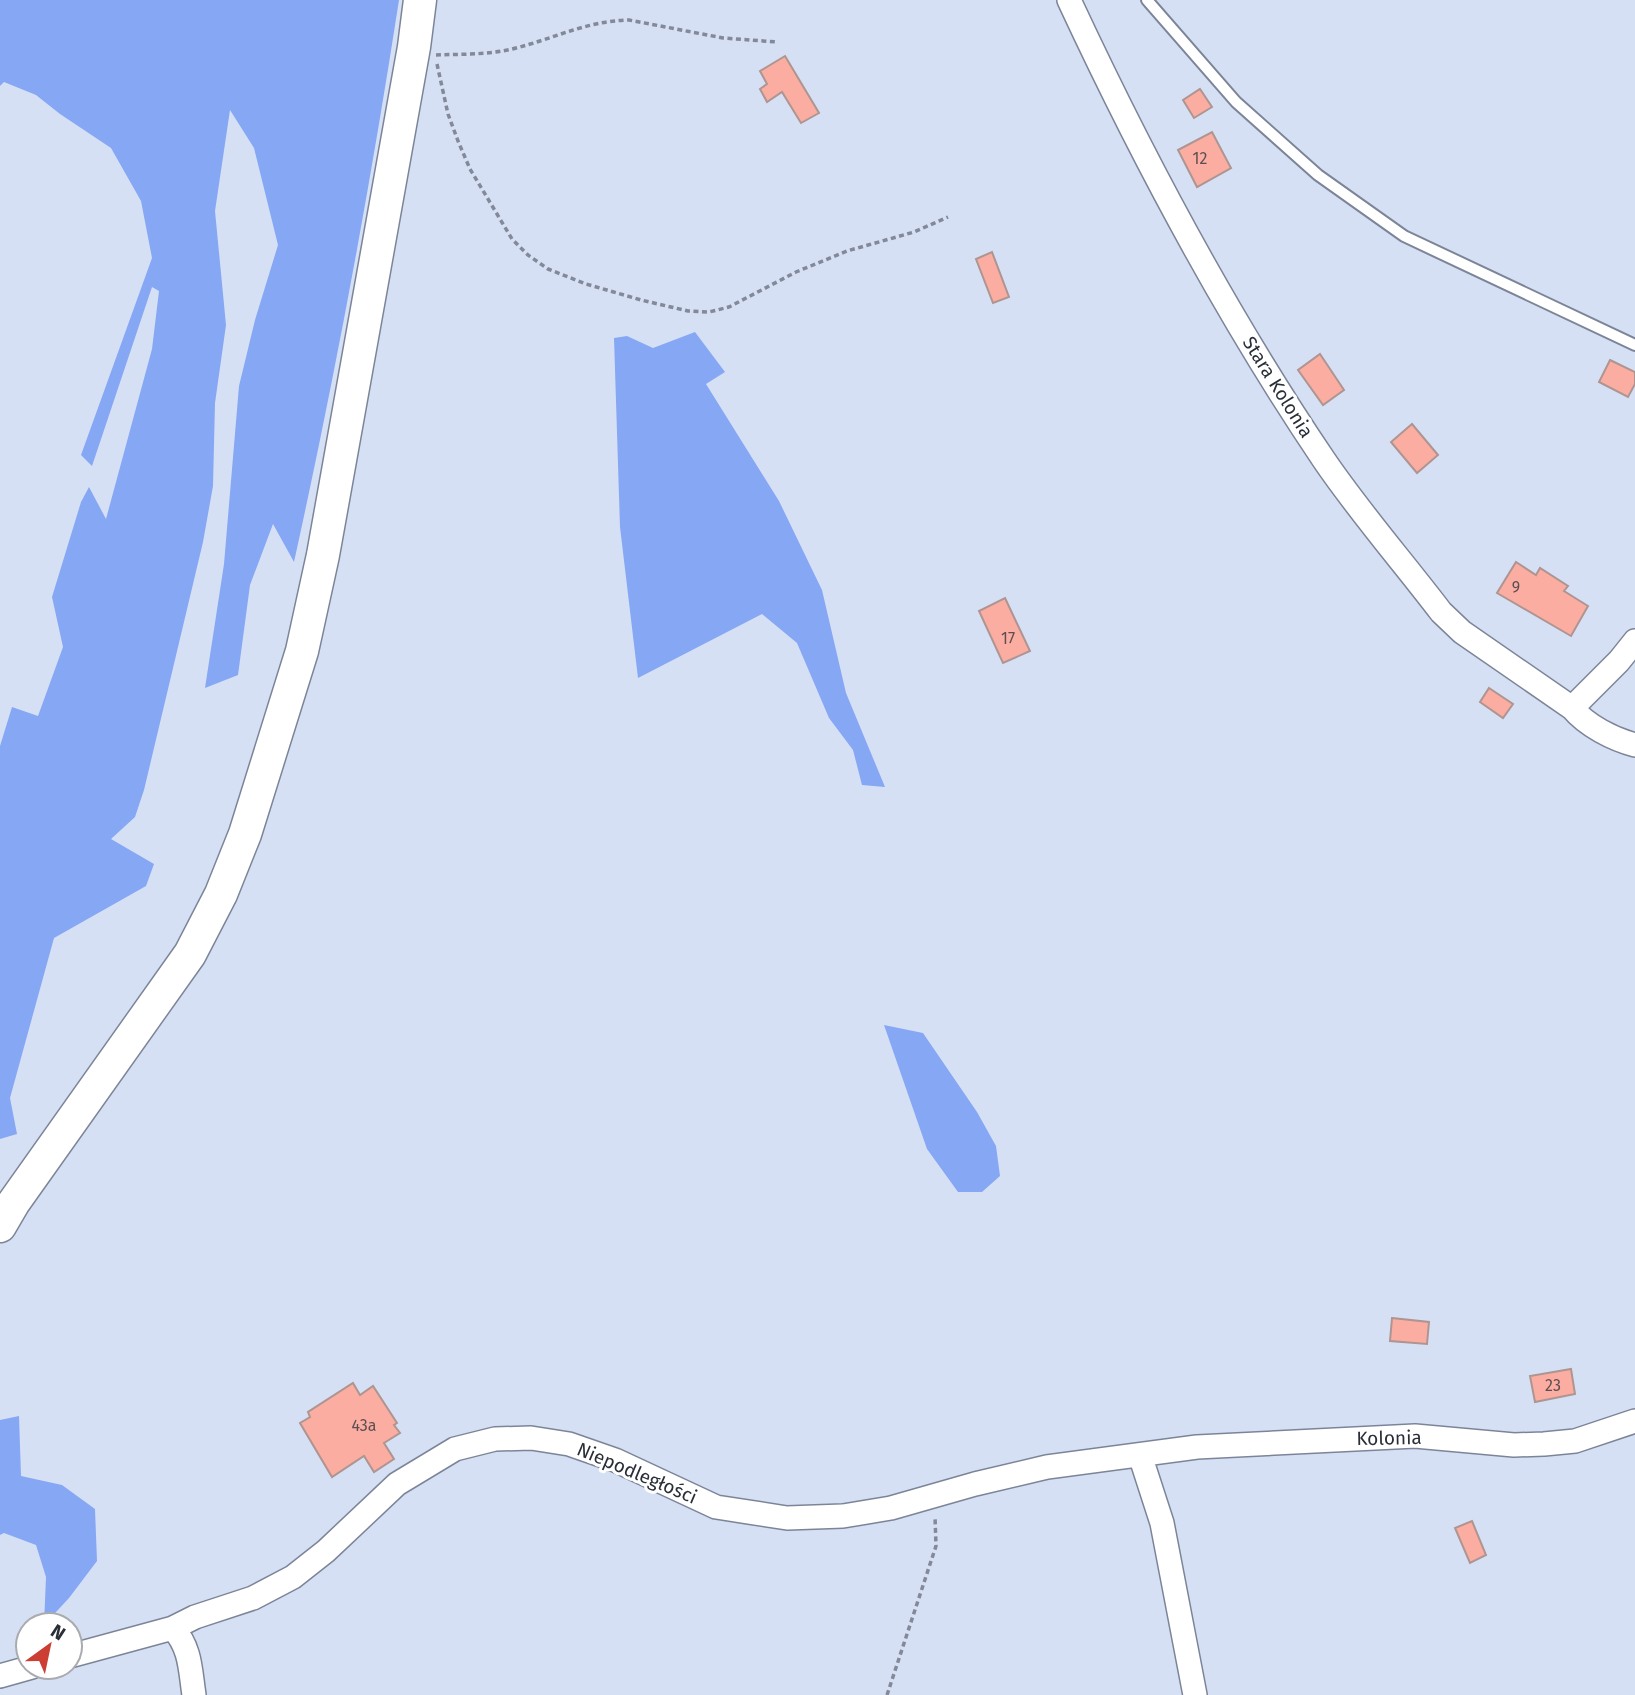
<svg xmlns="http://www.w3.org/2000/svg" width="1635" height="1695" font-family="'Fira Sans',sans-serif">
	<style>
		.forest { fill: #86a7f4 }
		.building { fill: #fbada2; stroke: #ae9591; stroke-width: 2 }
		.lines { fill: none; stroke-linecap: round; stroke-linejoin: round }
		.lane-casing { stroke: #7c8598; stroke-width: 14 }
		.street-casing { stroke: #7c8598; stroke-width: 26 }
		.secondary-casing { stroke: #7c8598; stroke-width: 35 }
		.path { stroke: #828998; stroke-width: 3.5; stroke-dasharray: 5 3.5; stroke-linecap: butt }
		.lane { stroke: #fff; stroke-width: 10 }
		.street { stroke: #fff; stroke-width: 23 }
		.secondary { stroke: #fff; stroke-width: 32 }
		.labels { text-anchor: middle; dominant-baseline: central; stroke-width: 6; stroke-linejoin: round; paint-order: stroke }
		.number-label { font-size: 16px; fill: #5e4e51 }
		.street-label { font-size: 19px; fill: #2a2e36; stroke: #fff }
	</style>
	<rect width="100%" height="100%" fill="#d6e0f5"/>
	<path class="forest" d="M0,0h399c-29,188 -64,376 -105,562l-21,-38 -23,61 -12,90 -33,13 19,-124 15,-178 16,-66 23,-75 -24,-97 -24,-38 -15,101 11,114 -11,78 -2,83 -10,56 -59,248 -9,27 -24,22 43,25 -8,22 -92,52 -44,160 7,36 -17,5v-393l12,-39 26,9 25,-69 -11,-50 29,-95 8,-15 17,32 46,-170 7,-58 -7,-4 -60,179 -11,-11 71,-197 -11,-57 -30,-53 -51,-34 -24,-19 -32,-13 -4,4z
		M695,332l30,40 -19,12 73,117 43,89 24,103 39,94 -23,-2 -9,-35 -24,-32 -32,-75 -35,-29 -124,64 -18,-151 -6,-189 13,-2 26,12z
		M884,1025l39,8 54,79 19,34 4,30 -18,16h-24l-31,-43z
		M19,1416l2,60 41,9 33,24 2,52 -28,37 -25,27 2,-48 -10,-32 -32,-12 -4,2v-115z"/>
	<path class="building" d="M785,56l34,57 -18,10 -19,-31 -15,10 -7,-13 7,-5 -7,-13z
		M1200,89l12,18 -18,11 -11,-18z
		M1212,132l19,36 -34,19 -19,-37z
		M992,252l17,45 -16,6 -17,-44z
		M1320,354l24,36 -21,15 -25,-35z
		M1610,360l25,12v12l-7,13 -29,-15z
		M1412,424l26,31 -21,18 -26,-31z
		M1516,562l20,13 4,-7 28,18 -4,5 24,15 -17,30 -74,-43z
		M1005,598l25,53 -27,12 -24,-52z
		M1489,688l24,16 -10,14 -23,-16z
		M1392,1318l37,4 -2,22 -37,-3z
		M1571,1369l4,25 -40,8 -5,-26z
		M353,1383l7,12 13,-9 24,37 -3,2 6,8 -16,10 10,16 -20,13 -10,-16 -32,21 -32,-54 10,-6 -2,-5z
		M1472,1521l14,34 -16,8 -15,-35z"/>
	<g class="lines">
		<g class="lane-casing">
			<path id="lane" d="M1147,0l89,102 82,73 86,61 231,109"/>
		</g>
		<g class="street-casing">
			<path id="street" d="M1069,0c74,159 157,315 255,460 36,53 79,102 117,152l21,20 110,76c15,18 41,31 63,37
				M1572,708l47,-47 16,-20
				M1140,1455l22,68 33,172
				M173,1628c18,21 17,41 21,67
				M70,1656l103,-28 22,-11 58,-19 40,-21 33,-26 71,-67 58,-35 40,-10 36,-1 38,6 46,16 101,47 71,11 56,-2 48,-8 84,-24 72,-17 150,-20 218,-11 99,9 30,-1 31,-3 60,-20
				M0,1676l32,-9"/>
		</g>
		<g class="secondary-casing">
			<path id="secondary" d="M0,1226l14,-24 176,-248 31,-60 24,-60 57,-183 21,-96 91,-508 6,-47"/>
		</g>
		<path class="path" d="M436,55c25,-1 51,0 76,-6 42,-10 73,-28 117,-29l94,18 54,4
			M437,64l11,50 10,27 12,28 42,70 16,16 20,14 38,15 55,16 47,11 21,1 20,-5 67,-35 51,-21 67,-19 34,-15
			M887,1695l49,-149 -1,-30"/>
		<use href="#lane" class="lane"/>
		<use href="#street" class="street"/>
		<use href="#secondary" class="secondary"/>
	</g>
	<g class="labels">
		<g class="number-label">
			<text x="1200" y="158">12</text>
			<text x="1516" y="587">9</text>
			<text x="1008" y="638">17</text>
			<text x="1553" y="1385">23</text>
			<text x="364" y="1425">43a</text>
		</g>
		<g class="street-label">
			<text transform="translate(1278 387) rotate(58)">Stara Kolonia</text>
			<text transform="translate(1389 1438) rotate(-1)">Kolonia</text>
			<text transform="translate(637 1473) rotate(23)">Niepodległości</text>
		</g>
	</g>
	<g transform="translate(49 1646) rotate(33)"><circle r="33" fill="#ffffff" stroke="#aaabaf" stroke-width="2"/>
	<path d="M0-5L12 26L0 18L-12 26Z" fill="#cc3e34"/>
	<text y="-10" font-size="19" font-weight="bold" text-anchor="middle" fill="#2a2e36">N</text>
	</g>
</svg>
